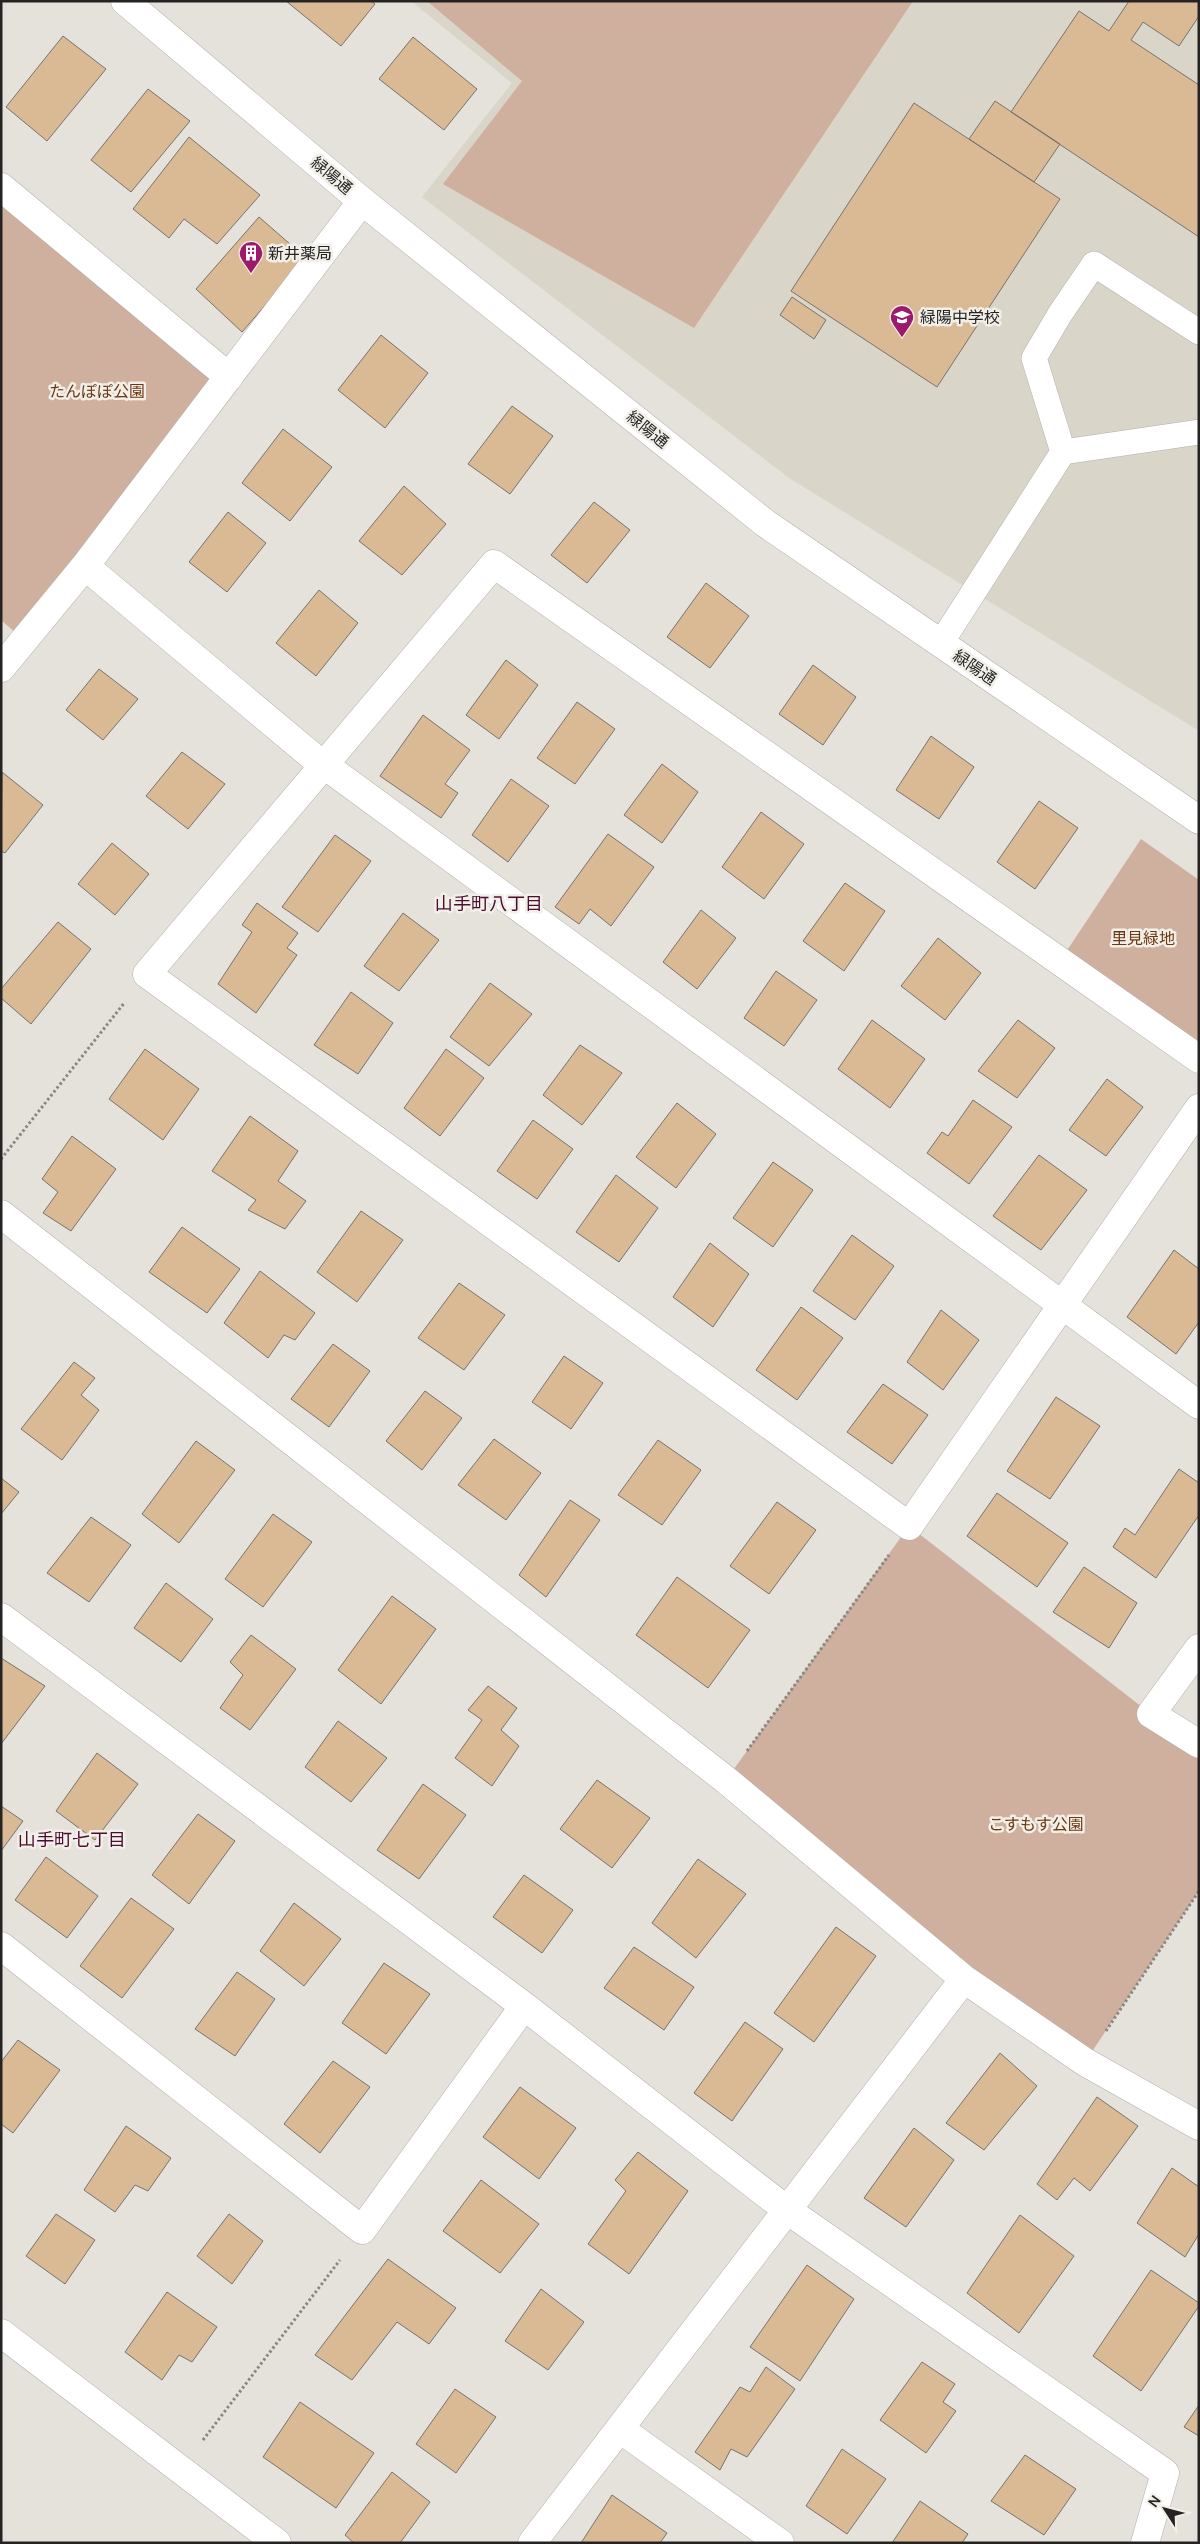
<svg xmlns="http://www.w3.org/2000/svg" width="1200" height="2544" font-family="Manrope,'Noto Sans JP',sans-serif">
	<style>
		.built { fill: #d9d5c9 }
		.green { fill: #cfaf9d }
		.building { fill: #d9ba95; stroke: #77736e }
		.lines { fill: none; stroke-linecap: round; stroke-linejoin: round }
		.service-casing { stroke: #b2b0aa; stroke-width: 26 }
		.minor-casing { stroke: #b2b0aa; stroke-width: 29 }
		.tertiary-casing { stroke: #b2b0aa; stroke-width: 29 }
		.path { stroke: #888782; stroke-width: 3; stroke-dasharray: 2.5 2.5; stroke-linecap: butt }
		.service { stroke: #fff; stroke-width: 25 }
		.minor { stroke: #fff; stroke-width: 28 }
		.tertiary { stroke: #fff; stroke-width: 28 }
		.labels { text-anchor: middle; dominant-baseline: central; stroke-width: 5; stroke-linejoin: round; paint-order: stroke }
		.street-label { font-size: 16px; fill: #252422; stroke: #f1efe8 }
		.poi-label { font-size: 16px; fill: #252422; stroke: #f1efe8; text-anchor: start }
		.park-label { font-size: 16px; fill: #6e3712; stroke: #f1efe8 }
		.neighbourhood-label { font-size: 18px; fill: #4b0d32; stroke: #f1efe8 }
	</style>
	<rect width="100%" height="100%" fill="#e4e2db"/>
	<path class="built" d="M411,1h788v730l-410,-253 -367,-281 90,-114z"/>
	<path class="green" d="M427,1h486l-219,327 -251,-144 79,-103z
		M1,187l228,190 -205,263 -23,-20z
		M1141,839l58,41v177l-133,-105z
		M909,1526l242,188 48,30v147l-114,171 -359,-282z"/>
	<path class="building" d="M286,1h85l4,3 -34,42z
		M1129,1h70v15l-20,30 -36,-24 -12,18 68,45v152l-188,-125 68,-101 30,20z
		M63,36l43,33 -59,72 -41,-34z
		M413,37l64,52 -33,41 -65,-51z
		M148,89l42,32 -59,71 -40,-32z
		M995,101l65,43 -26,38 -65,-43z
		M914,103l146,96 -123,188 -146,-96z
		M189,137l71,58 -43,49 -33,-25 -15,19 -36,-29z
		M259,217l47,41 -64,74 -46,-43z
		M792,297l34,23 -12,19 -34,-24z
		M381,335l47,38 -43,55 -47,-38z
		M512,406l41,30 -43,58 -42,-30z
		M283,429l49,38 -42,54 -48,-38z
		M404,486l42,38 -44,51 -43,-34z
		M594,502l36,28 -43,53 -36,-28z
		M228,512l38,31 -39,49 -38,-30z
		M706,583l43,33 -39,52 -43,-31z
		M319,590l39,33 -42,53 -40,-33z
		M506,660l32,25 -39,54 -33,-24z
		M813,665l43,32 -33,48 -44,-31z
		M99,669l39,30 -35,41 -37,-30z
		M577,702l38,27 -40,55 -38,-26z
		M423,715l47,35 -25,34 13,9 -17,25 -61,-42z
		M931,736l43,31 -35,52 -43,-29z
		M182,752l43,32 -37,45 -42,-33z
		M662,764l36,28 -36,51 -38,-28z
		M2,772l41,33 -38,48 -4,-2z
		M511,779l38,27 -41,56 -36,-27z
		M1039,801l39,27 -43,61 -38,-27z
		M761,812l43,32 -40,55 -42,-32z
		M608,834l46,33 -43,59 -21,-17 -11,15 -24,-17z
		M335,835l36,26 -53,71 -36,-25z
		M112,843l37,31 -34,41 -37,-31z
		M845,883l40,28 -41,60 -41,-30z
		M257,903l41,30 -11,15 10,7 -41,58 -38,-29 34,-52 -10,-7z
		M701,910l35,28 -39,51 -34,-27z
		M403,913l36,27 -40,51 -35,-25z
		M58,922l33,27 -60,75 -30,-26v-9z
		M938,938l43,35 -36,47 -44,-34z
		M776,971l41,29 -33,46 -40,-28z
		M490,983l42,31 -43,52 -39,-29z
		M351,992l42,31 -35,51 -44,-29z
		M872,1020l53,39 -35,49 -52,-39z
		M1018,1020l37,28 -38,50 -39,-27z
		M580,1045l42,28 -40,52 -39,-30z
		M145,1049l54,40 -36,51 -54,-41z
		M446,1049l38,29 -44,58 -36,-28z
		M1107,1079l36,28 -37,49 -37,-26z
		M973,1100l39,27 -43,57 -42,-31 15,-21 6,4z
		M677,1103l39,31 -40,54 -40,-31z
		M250,1116l48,35 -20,30 28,20 -21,28 -37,-19 8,-10 -44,-29z
		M533,1120l40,29 -36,50 -40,-28z
		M72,1136l44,33 -45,62 -28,-18 15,-21 -16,-13z
		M1039,1155l48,35 -46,60 -48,-34z
		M773,1162l40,28 -40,57 -40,-29z
		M616,1175l42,33 -39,54 -43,-30z
		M361,1211l42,29 -46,62 -40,-30z
		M182,1227l58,42 -33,44 -58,-41z
		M852,1235l42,31 -39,54 -42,-29z
		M710,1243l39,31 -36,53 -40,-30z
		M1174,1250l25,19v53l-23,32 -49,-37z
		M260,1271l55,42 -20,27 -11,-5 -16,23 -44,-35z
		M459,1283l46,32 -41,55 -46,-32z
		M801,1307l42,31 -46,62 -41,-30z
		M941,1310l38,30 -36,50 -36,-28z
		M333,1344l37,27 -41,56 -38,-28z
		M564,1356l39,27 -32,46 -39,-27z
		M74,1362l21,16 -14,17 18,15 -37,50 -41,-31z
		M883,1384l45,31 -36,49 -45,-32z
		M425,1391l37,27 -40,52 -36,-29z
		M1056,1397l44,29 -50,73 -43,-28z
		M494,1439l47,34 -35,47 -48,-35z
		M658,1440l43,30 -39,55 -44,-30z
		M196,1441l39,29 -56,73 -37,-29z
		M1179,1469l20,14v32l-43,63 -43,-31 12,-19 10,7z
		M1,1478l18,14 -18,22z
		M997,1493l71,50 -31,44 -70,-51z
		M570,1500l30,20 -54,77 -27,-22z
		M777,1502l39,28 -47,64 -39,-28z
		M273,1514l39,28 -49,65 -38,-28z
		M91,1517l40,28 -42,57 -42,-29z
		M1084,1567l53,36 -28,45 -56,-36z
		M677,1577l73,53 -42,58 -72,-53z
		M166,1583l47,36 -32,43 -47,-34z
		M392,1596l44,33 -55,75 -43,-34z
		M251,1635l45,34 -46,61 -30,-22 23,-33 -13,-13z
		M1,1658l44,28 -44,58z
		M488,1686l29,22 -16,22 18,16 -27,40 -37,-28 27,-38 -14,-10z
		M338,1721l49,37 -36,44 -46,-35z
		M97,1753l41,31 -43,56 -39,-29z
		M597,1780l53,38 -38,50 -52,-39z
		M423,1784l43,31 -47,64 -42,-29z
		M1,1806l22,15 -22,30z
		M198,1814l37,27 -46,63 -37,-29z
		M46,1857l52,39 -31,42 -52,-38z
		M698,1859l48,35 -50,64 -44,-35z
		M524,1875l49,35 -31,43 -49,-36z
		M131,1898l43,31 -52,69 -42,-32z
		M294,1903l47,36 -37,47 -44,-35z
		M836,1927l40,29 -62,86 -40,-29z
		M634,1947l60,40 -30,43 -60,-42z
		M384,1963l46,31 -44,60 -44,-31z
		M237,1972l38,27 -40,57 -40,-27z
		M745,2022l38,27 -51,72 -38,-28z
		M18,2040l42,30 -47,63 -12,-9v-62z
		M1000,2053l37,33 -53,64 -38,-27z
		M333,2061l37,26 -50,66 -36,-29z
		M520,2087l56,41 -37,51 -56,-42z
		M1097,2097l41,29 -48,65 -16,-13 -17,22 -20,-16z
		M126,2126l45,32 -23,33 -13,-6 -20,27 -31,-22z
		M914,2128l40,32 -48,67 -42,-29z
		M638,2152l50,39 -59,83 -41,-30 38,-53 -11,-11z
		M1172,2168l27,19v47l-14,23 -48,-34z
		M481,2180l58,44 -39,49 -57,-42z
		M56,2214l39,26 -30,44 -39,-28z
		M229,2214l34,27 -31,43 -35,-28z
		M1020,2215l54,41 -55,77 -52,-40z
		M388,2259l68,49 -27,36 -32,-22 -45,58 -37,-25z
		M807,2265l47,34 -54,82 -50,-34z
		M1151,2270l48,33v3l-58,85 -48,-35z
		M541,2289l43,33 -36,48 -43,-29z
		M167,2292l50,35 -25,35 -13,-7 -17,25 -37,-28z
		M922,2362l33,22 -12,18 13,9 -30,42 -46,-33z
		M766,2367l29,22 -48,68 -16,-8 -11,21 -25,-18 45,-65 10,5z
		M455,2389l41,28 -40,56 -40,-29z
		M300,2402l74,51 -38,55 -73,-51z
		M1199,2405v31l-15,-9z
		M842,2449l44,30 -39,55 -41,-28z
		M1025,2455l51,34 -32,46 -53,-34z
		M392,2472l38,30 -30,41h-46l-9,-8z
		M612,2495l55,38 -7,10h-79z
		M920,2501l48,33 -6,9h-70z"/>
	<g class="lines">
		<g class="service-casing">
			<path id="service" d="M1063,452l-29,-94 26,-44 34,-50 105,68
				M941,643l122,-191 136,-20"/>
		</g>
		<g class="minor-casing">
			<path id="minor" d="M1,187l228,190
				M85,566l227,190 887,649
				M1,668l84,-102 277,-365
				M1199,1059l-705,-495 -347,410 762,552 290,-418
				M1,1214l725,566 238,199 -432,564
				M1,1617l523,389 263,204 378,263 -20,70
				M1199,1648l-48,66 48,30
				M1,1946l361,284 162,-224
				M964,1979l121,83 114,64
				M1,2333l276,210
				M620,2429l160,114"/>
		</g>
		<g class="tertiary-casing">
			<path id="tertiary" d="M125,1l237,200 403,322 434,297"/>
		</g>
		<path class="path" d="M1,1159l124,-157
			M747,1751l142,-196
			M1106,2031l93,-140
			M203,2440l137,-180"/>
		<use href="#service" class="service"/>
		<use href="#minor" class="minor"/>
		<use href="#tertiary" class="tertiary"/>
	</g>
	<defs>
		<g id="building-pin" transform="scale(1.25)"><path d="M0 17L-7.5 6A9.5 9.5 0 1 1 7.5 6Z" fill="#9d196b" stroke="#f1efe8"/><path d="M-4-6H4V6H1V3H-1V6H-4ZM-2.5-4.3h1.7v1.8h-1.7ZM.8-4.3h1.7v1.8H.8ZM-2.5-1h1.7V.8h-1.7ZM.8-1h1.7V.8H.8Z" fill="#fff"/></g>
		<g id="school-pin" transform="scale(1.25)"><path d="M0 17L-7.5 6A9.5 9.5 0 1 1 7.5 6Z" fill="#9d196b" stroke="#f1efe8"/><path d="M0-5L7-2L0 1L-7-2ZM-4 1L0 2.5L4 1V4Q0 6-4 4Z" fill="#fff"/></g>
	</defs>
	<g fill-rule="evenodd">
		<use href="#building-pin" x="251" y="253"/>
		<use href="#school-pin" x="902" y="317"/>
	</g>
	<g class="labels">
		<g class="street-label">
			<text transform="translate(332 175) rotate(40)">緑陽通</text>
			<text transform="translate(648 429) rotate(39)">緑陽通</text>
			<text transform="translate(975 667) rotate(34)">緑陽通</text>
		</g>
		<g class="poi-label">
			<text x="268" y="253">新井薬局</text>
			<text x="920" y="317">緑陽中学校</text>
		</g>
		<g class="park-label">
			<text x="97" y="391">たんぽぽ公園</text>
			<text x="1143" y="938">里見緑地</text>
			<text x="1036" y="1824">こすもす公園</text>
		</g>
		<g class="neighbourhood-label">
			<text x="489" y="903">山手町八丁目</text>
			<text x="72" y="1839">山手町七丁目</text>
		</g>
	</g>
	<rect width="1200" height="2544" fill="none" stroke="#252422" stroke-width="5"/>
	<g transform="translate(1165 2509) rotate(306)" stroke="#f1efe8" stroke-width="4" paint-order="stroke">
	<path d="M0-4L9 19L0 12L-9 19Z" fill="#252422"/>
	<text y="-8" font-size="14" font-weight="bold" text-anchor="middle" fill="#252422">N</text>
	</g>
</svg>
